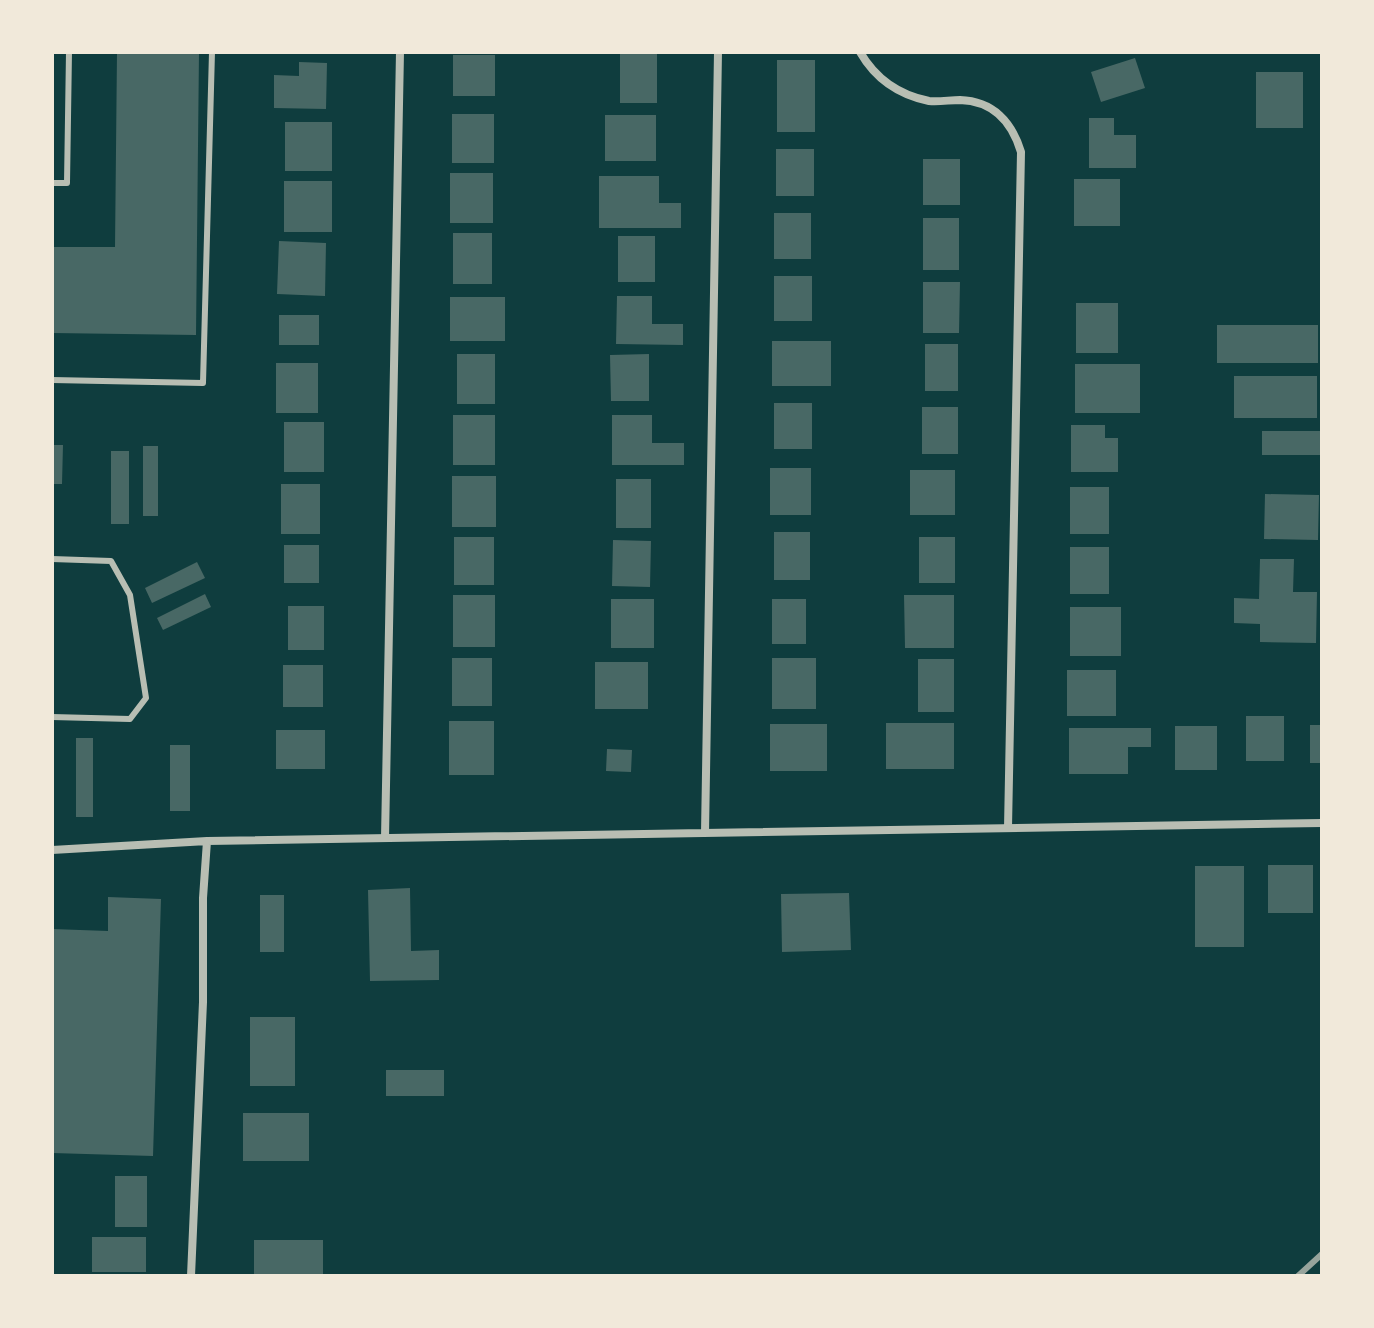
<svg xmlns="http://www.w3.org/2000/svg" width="1374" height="1328" font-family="Poppins,sans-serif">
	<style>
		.building { fill: #486865 }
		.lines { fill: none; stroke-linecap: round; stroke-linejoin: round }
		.service { stroke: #b8beb3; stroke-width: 6 }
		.minor { stroke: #b8beb3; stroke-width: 8 }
		.rail { stroke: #97a49c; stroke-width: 6 }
	</style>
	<rect width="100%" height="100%" fill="#0f3d3e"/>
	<path class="building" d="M117,52h82l-3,283 -144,-2v-86h63z
		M620,52h37v51h-37z
		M453,55h42v41h-42z
		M1135,58l10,30 -44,14 -10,-30z
		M777,60h38v72h-38z
		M299,62l28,1 -1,46 -52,-1v-33l25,1z
		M1256,72h47v56h-47z
		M452,114h42v49h-42z
		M605,115h51v46h-51z
		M1089,118h25v17h22v33h-47z
		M285,122h47v49h-47z
		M776,149h38v47h-38z
		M923,159h37v46h-37z
		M450,173h43v50h-43z
		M599,176h60v27h22v25h-82z
		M1074,179h46v47h-46z
		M284,181h48v51h-48z
		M774,213h37v46h-37z
		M923,218h36v52h-36z
		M453,233h39v51h-39z
		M618,236h37v46h-37z
		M279,241l47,2 -1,53 -48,-2z
		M774,276h38v45h-38z
		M923,282h37l-1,51h-36z
		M617,296h35v28h31v21l-67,-1z
		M450,297h55v44h-55z
		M1076,303h42v50h-42z
		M279,315h40v30h-40z
		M1217,325h101v38h-101z
		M772,341h59v45h-59z
		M925,344h33v47h-33z
		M457,354h38v50h-38z
		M649,354v47h-38l-1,-46z
		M276,363h42v50h-42z
		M1075,364h65v49h-65z
		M1234,376h83v42h-83z
		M774,403h38v46h-38z
		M922,407h36v47h-36z
		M453,415h42v50h-42z
		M612,415h40v28h32v22h-72z
		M284,422h40v50h-40z
		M1071,425h34v13h13v34h-47z
		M1262,431h60v24h-60z
		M52,445h11l-1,39h-10z
		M143,446h15v70h-15z
		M111,451h18v73h-18z
		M770,468h41v47h-41z
		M910,470h45v45h-45z
		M452,476h44v51h-44z
		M616,479h35v49h-35z
		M281,484h39v50h-39z
		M1070,487h39v47h-39z
		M1265,494l54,1 -1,45 -54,-1z
		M774,532h36v48h-36z
		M454,537h40v48h-40z
		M919,537h36v46h-36z
		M613,540l38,1 -1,46 -38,-1z
		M284,545h35v38h-35z
		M1070,547h39v47h-39z
		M1260,559h34l-1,33h24l-1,51 -56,-1v-18l-26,-1v-25l25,1z
		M197,562l8,16 -53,25 -7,-15z
		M205,594l6,13 -48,23 -6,-12z
		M453,595h42v52h-42z
		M904,595h50v53h-49z
		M611,599h43v49h-43z
		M772,599h34v45h-34z
		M288,606h36v44h-36z
		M1070,607h51v49h-51z
		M452,658h40v48h-40z
		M772,658h44v51h-44z
		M918,659h36v53h-36z
		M595,662h53v47h-53z
		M283,665h40v42h-40z
		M1067,670h49v46h-49z
		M1246,716h38v45h-38z
		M449,721h45v54h-45z
		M886,723h68v46h-68z
		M770,724h57v47h-57z
		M1310,725h12v38h-12z
		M1175,726h42v44h-42z
		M1069,728h82v19h-23v27h-59z
		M276,730h49v39h-49z
		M76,738h17v79h-17z
		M170,745h20v66h-20z
		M607,749l25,1 -1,22 -25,-1z
		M1268,865h45v48h-45z
		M1195,866h49v81h-49z
		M410,888l1,63 28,-1v30l-69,1 -2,-91z
		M849,893l2,57 -69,2 -1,-58z
		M260,895h24v57h-24z
		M108,897l53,2 -8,257 -101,-3v-224l56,2z
		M250,1017h45v69h-45z
		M386,1070h58v26h-58z
		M243,1113h66v48h-66z
		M115,1176h32v51h-32z
		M92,1237h54v35h-54z
		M254,1240h69v36h-69z"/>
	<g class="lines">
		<path class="service" d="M52,183h15l2,-131
			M52,380l151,3 9,-331
			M52,559l59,2 19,34 16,103 -16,21 -78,-2"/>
		<path class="minor" d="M860,52c15,26 39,43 69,49 10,1 21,-1 31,-1 33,1 52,22 61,52l-13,676
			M705,833l13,-781
			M385,838l15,-786
			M52,850l155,-9 1115,-18
			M191,1276l12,-274v-104l4,-57"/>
		<path class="rail" d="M1298,1276l24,-22"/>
	</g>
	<rect width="1374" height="1328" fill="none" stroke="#f1e9da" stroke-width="108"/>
</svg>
